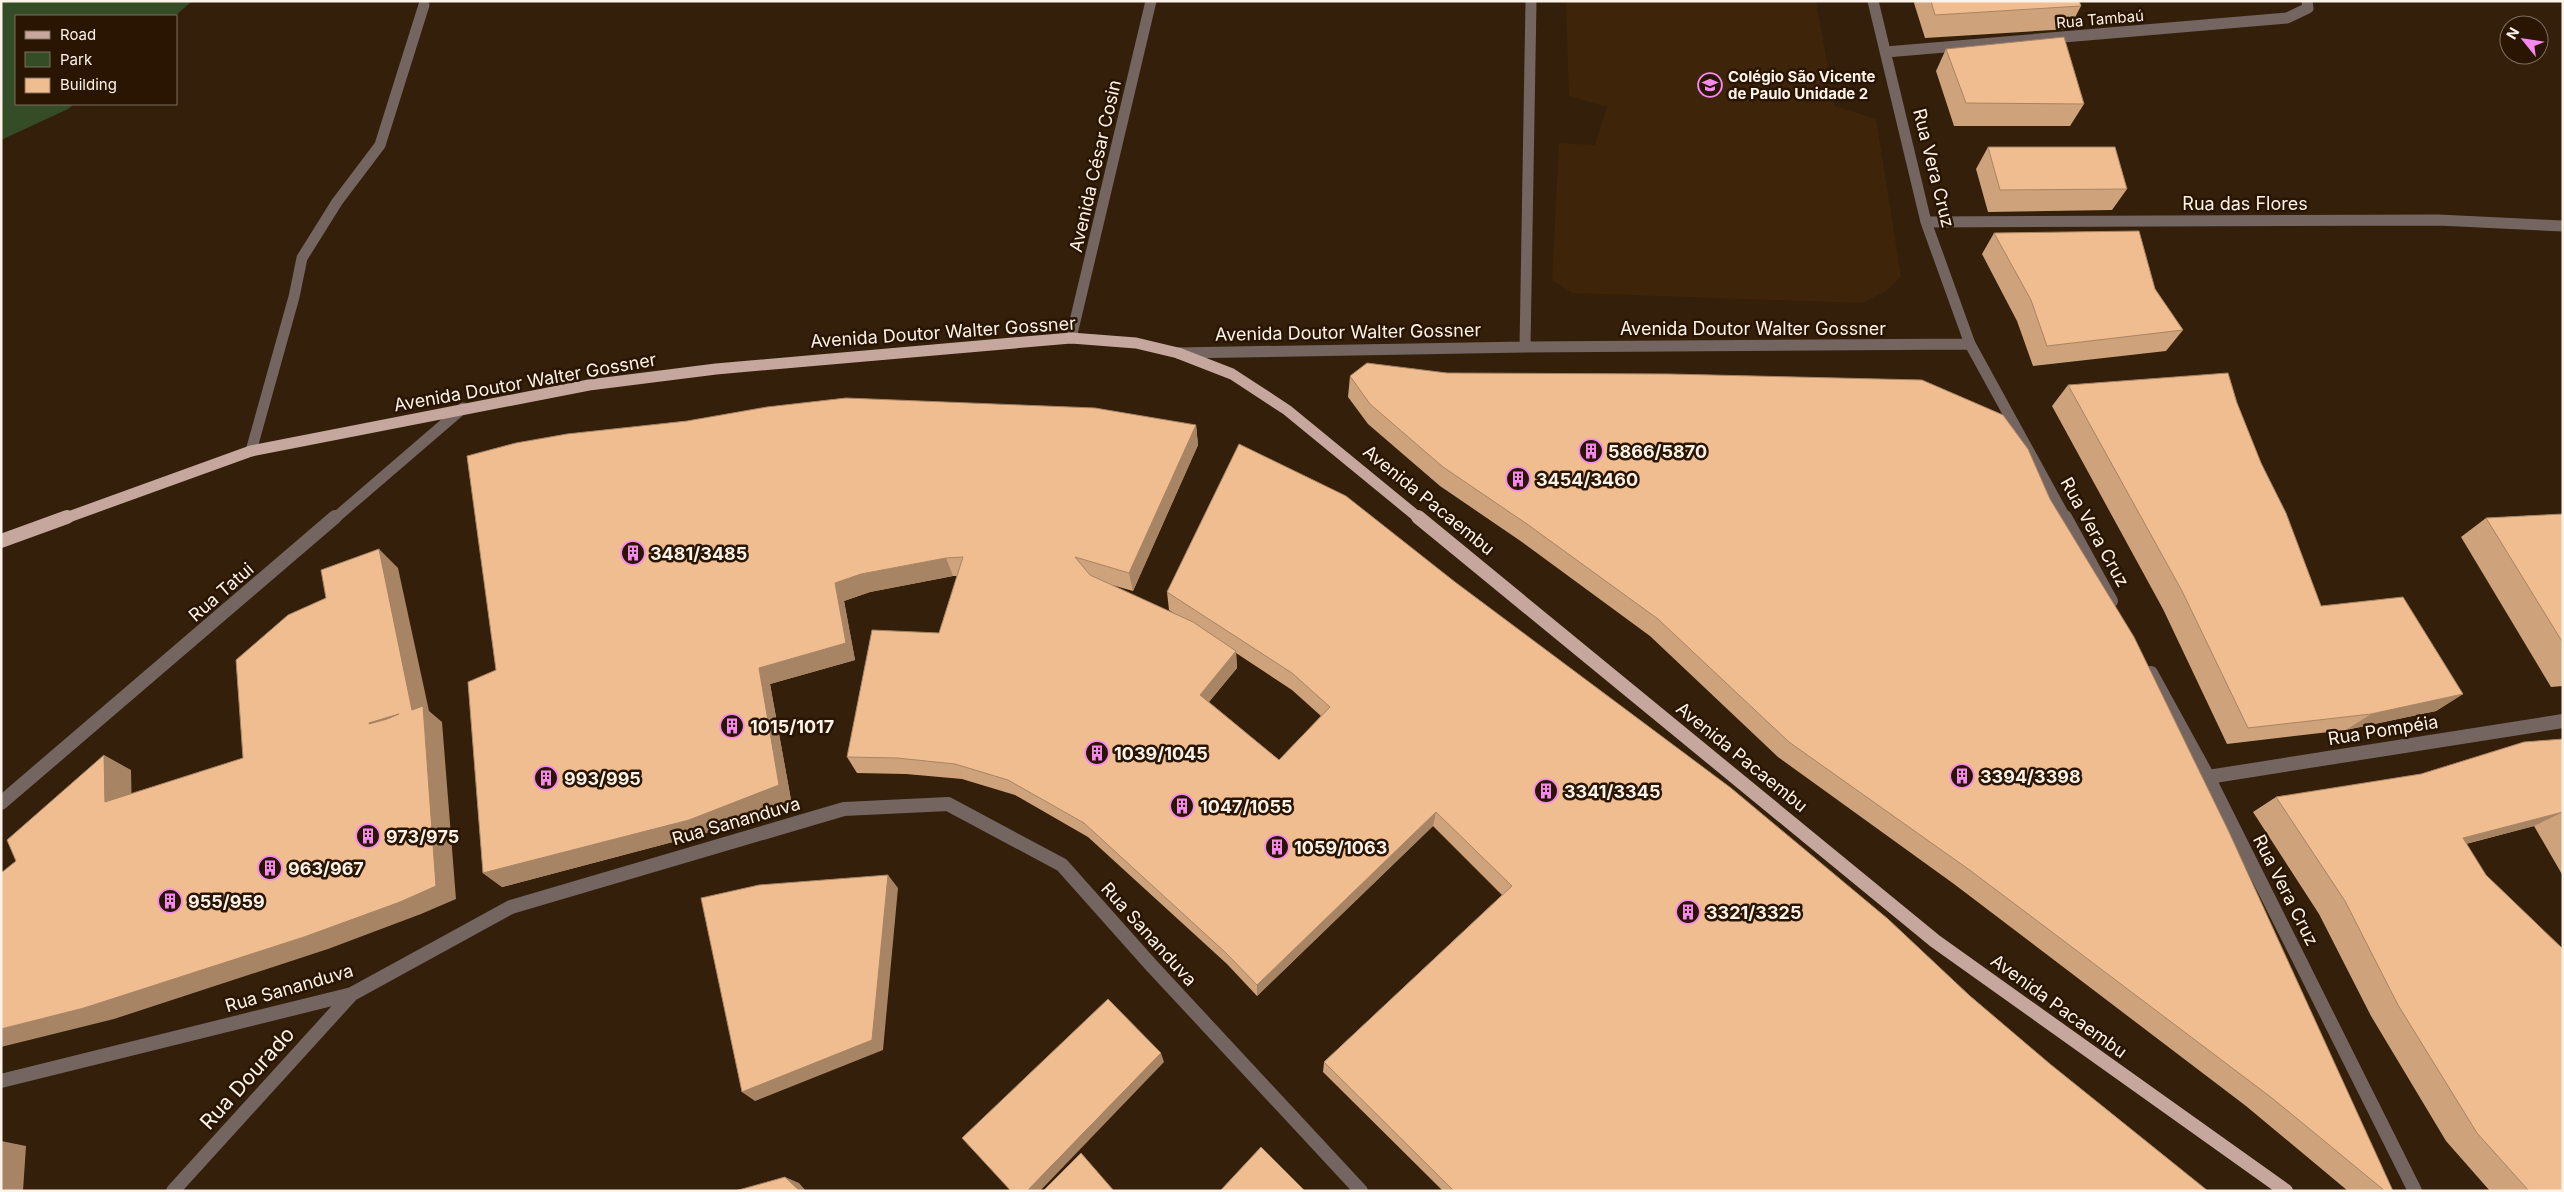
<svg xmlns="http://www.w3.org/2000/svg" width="2564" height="1192" font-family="Inter,sans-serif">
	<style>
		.built { fill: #3e2509 }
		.green { fill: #354d27 }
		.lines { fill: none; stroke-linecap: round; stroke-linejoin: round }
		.minor-far1 { stroke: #746561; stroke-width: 11 }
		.minor { stroke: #746561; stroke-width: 14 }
		.major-far1 { stroke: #c5a79d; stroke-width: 11 }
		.major { stroke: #c5a79d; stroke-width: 14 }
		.wall { fill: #cea37b; fill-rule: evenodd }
		.shaded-wall { fill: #a78464 }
		.building { fill: #efbd8f; stroke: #a78464; fill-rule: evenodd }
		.labels { text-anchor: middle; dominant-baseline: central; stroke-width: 5; stroke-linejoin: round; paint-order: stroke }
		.far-street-label { font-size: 15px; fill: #fef3e9; stroke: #291502 }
		.far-poi-label { font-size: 15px; font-weight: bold; fill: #fef3e9; stroke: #291502; text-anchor: start }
		.street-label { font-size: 18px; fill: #fef3e9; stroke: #291502 }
		.poi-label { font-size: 18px; font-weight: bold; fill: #fef3e9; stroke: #291502; text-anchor: start }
		.near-street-label { font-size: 21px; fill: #fef3e9; stroke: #291502 }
	</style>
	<rect width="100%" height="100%" fill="#331f0a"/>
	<path class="built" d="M1566,1h250l19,105 41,13 25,157 -15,15 -24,12 -289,-10 -21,-13 7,-137 36,2 12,-38 -38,-11z"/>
	<path class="green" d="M1,1h191l-17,15h-159v88h58l-6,5 -67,31z"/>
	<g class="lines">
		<path class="minor-far1" d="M1873,1l53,221 44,122 96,175
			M1886,52l401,-34 21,-10 -1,-7
			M1926,222l512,-2 125,6
			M1071,338l80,-337
			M1525,347l6,-346
			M1178,353l347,-6 445,-3
			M251,451l43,-154 8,-39 35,-56 43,-57 44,-140
			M334,519l129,-111"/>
		<path class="minor" d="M2065,517l46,84
			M2151,673l57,104 207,414
			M2208,777l355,-56
			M1,803l334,-286
			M1,1081l351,-87 159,-87 333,-98 104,-5 114,61 89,100 210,226
			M173,1191l179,-197"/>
		<path class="major-far1" d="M63,519l188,-68 338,-66 127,-16 355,-31 65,5 42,10 54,21 55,36 133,109"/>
		<path class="major" d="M1418,517l517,424 351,250
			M1,541l66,-24"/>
	</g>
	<path class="wall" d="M1915,1h164l2,5 -12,23 -144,9 -11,-35z
		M1946,49l138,55 -14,22h-116l-18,-55z
		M1988,147l139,42 -15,21 -124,2 -12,-43z
		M1994,233l161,56 28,41 -17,21 -133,15 -16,-45 -35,-67z
		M1350,376l700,123 343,692h-45l-102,-85 -292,-222 -176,-127 -128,-121 -128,-94 -82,-56 -72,-62 -20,-27z
		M2068,385l169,18 24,60 60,143 142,88 -27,17 -90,19 -119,14 -64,-135 -111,-203z
		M1196,425l2,20 -65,146 -21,-6 64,30 -7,-5 -2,-18 803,404 80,68 158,127h-765l-120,-119 1,-10 178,-167 -69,-69 -176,170 -30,-32 -139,-127 -73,-42 -53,-16 -56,-5 -49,-1 -10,-16 92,-124 18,-57h-4l-83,16 -26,9 11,59 -85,24 21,116 -88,34 -201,53 -19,-14 -15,-191zM1236,653l56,37 29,26 -42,44 -70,-58 28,-34z
		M2563,514v172l-12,1 -90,-150 25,-19z
		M2563,739v137l-29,-50 -68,18 97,347h-73l-44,-50 -75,-125 -52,-102 -66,-102 23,-15 145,-23z"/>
	<path class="shaded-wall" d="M1196,425l2,20 -65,146 -4,-18z
		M379,549l19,19 31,143 13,11 14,177 -35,15 -93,35 -214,70 -113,28v-18l411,-319z
		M946,558l7,18 -83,16 -26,9 11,59 -85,24 21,116 -88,34 -201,53 -19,-14 276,-205 76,-85 26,-9z
		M1236,651l1,17 -36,43 -1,-16z
		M2463,694l-27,17 -90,19 25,-16z
		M399,714l19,16 -49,-6v-1z
		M104,755l27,15 1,46 -27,-14z
		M1436,812l-3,14 -176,170v-11z
		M2563,812l-29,14 -99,26 28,-14z
		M888,875l10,13 -15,162 -128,51 -13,-9z
		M1161,1053l3,9 -124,129h-13z
		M1,1141l25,5 -3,45h-22z
		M785,1177l14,6 7,8h-6z"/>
	<path class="building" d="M1931,1h148l2,5 -146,9z
		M2064,37l20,67 -118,-1 -20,-54z
		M1988,147h127l12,42 -127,1z
		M2139,231l16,58 28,41 -136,16 -16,-46 -37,-67z
		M1367,363l80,10 223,1 252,6 81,35 25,34 22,50 84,138 95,195 164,359h-8l-113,-93 -301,-227 -182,-129 -131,-123 -131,-95 -84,-57 -73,-63 -20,-28z
		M2228,373l9,30 24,60 25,50 35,93 82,-9 60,97 -92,20 -123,14 -66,-137 -114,-206z
		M846,398l249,10 101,17 -67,148 -54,-16 15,18 103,47 43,29 -36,44 79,65 51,-53 -38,-34 -125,-81 72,-148 107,52 109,86 276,206 157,131 82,77 80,68 158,127h-754l-130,-129 188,-176 -76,-74 -179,173 -31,-32 -142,-130 -76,-43 -53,-16 -58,-6 -50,-1 25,-127 67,3 24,-76 -17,1 -85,16 -26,9 11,60 -87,25 20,117 -90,35 -206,53 -15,-191 28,-12 -29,-214 49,-13 51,-9 120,-13 80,-14z
		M2563,514v129l-77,-125z
		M379,549l33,161 11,-4 13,180 -36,16 -96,35 -220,71 -83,21v-156l15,-12 -9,-21 97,-85 1,47 138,-44 -7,-98 52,-45 38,-17 -5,-28zM399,714l-12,5 -18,5v-1z
		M2563,739v73l-100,26 23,37 77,74v242h-34l-52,-58 -79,-128 -53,-104 -69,-104 145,-23 103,-32z
		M888,875l-16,165 -130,52 -41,-194 58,-13z
		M1108,999l53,54 -134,138h-16l-49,-53z
		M1261,1147l44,44h-85z
		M1081,1153l33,38h-71z
		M785,1177l15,14h-65z"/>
	<defs>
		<g id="school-ring" transform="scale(1.25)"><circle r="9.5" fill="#291502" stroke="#f689ed" stroke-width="1.5"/><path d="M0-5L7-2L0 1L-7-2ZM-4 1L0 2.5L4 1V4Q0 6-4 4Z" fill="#f689ed"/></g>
		<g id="building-ring" transform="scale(1.25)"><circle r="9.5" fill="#291502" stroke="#f689ed" stroke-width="1.5"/><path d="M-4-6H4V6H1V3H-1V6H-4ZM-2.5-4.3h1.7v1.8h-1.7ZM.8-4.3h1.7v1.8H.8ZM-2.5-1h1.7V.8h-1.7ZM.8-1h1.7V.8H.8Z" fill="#f689ed"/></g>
	</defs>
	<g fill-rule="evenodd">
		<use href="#school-ring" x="1710" y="85"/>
		<use href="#building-ring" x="1591" y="451"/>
		<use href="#building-ring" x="1518" y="479"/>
		<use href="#building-ring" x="633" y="553"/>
		<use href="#building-ring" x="732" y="726"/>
		<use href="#building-ring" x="1097" y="753"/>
		<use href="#building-ring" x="1962" y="776"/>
		<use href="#building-ring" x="546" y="778"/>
		<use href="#building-ring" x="1546" y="791"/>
		<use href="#building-ring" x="1182" y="806"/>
		<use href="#building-ring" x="368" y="836"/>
		<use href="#building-ring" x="1277" y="847"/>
		<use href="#building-ring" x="270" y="868"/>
		<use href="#building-ring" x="170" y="901"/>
		<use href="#building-ring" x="1688" y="912"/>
	</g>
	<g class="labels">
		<g class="far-street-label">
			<text transform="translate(2100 19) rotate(-5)">Rua Tambaú</text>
		</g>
		<g class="far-poi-label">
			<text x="1728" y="76">Colégio São Vicente<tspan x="1728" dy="17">de Paulo Unidade 2</tspan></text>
		</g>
		<g class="street-label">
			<text transform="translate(1095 166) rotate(-77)">Avenida César Cosin</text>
			<text transform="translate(1934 168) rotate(76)">Rua Vera Cruz</text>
			<text x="2245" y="203">Rua das Flores</text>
			<text x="1753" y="328">Avenida Doutor Walter Gossner</text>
			<text transform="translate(943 332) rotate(-4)">Avenida Doutor Walter Gossner</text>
			<text transform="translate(1348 332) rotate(-1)">Avenida Doutor Walter Gossner</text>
			<text transform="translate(525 382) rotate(-10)">Avenida Doutor Walter Gossner</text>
			<text transform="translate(1429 500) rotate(39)">Avenida Pacaembu</text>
			<text transform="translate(2095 532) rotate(61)">Rua Vera Cruz</text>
			<text transform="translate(221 592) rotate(-41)">Rua Tatui</text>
			<text transform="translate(2383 730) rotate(-9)">Rua Pompéia</text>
			<text transform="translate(1742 757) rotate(39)">Avenida Pacaembu</text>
			<text transform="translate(736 821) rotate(-16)">Rua Sananduva</text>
			<text transform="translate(2286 890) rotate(63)">Rua Vera Cruz</text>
			<text transform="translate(1149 934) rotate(48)">Rua Sananduva</text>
			<text transform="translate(289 988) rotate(-16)">Rua Sananduva</text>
			<text transform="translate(2059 1006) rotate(36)">Avenida Pacaembu</text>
		</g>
		<g class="poi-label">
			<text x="1608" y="451">5866/5870</text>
			<text x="1536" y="479">3454/3460</text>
			<text x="650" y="553">3481/3485</text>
			<text x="750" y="726">1015/1017</text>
			<text x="1114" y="753">1039/1045</text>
			<text x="1980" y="776">3394/3398</text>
			<text x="564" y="778">993/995</text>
			<text x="1564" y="791">3341/3345</text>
			<text x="1200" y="806">1047/1055</text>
			<text x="386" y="836">973/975</text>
			<text x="1294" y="847">1059/1063</text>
			<text x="288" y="868">963/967</text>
			<text x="188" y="901">955/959</text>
			<text x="1706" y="912">3321/3325</text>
		</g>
		<g class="near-street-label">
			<text transform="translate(247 1078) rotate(-48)">Rua Dourado</text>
		</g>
	</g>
	<rect width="2564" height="1192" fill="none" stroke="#fef3e9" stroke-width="5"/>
	<rect x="15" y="15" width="162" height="90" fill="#291502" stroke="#7e6e5e"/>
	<rect x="25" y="31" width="25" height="8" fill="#c5a79d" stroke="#7e6e5e"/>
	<text x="60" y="40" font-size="15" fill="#fef3e9">Road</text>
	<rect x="25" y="52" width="25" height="15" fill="#354d27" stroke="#7e6e5e"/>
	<text x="60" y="65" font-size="15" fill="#fef3e9">Park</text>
	<rect x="25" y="78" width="25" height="15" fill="#efbd8f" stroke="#7e6e5e"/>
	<text x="60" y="90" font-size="15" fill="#fef3e9">Building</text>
	<g transform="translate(2524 40) rotate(300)"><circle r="24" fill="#291502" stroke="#7e6e5e"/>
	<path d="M0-4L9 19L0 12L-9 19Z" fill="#f689ed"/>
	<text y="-8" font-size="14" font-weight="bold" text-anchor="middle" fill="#fef3e9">N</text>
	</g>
</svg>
